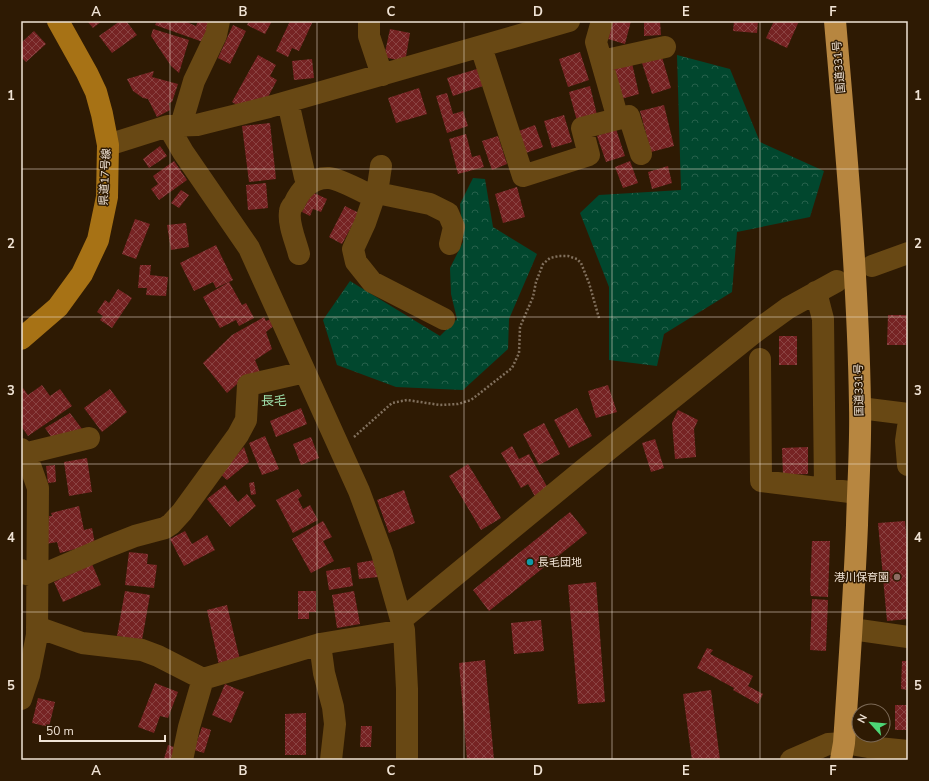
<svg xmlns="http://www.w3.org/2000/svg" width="929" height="781" font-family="'Nunito Sans','Noto Sans JP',sans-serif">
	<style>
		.forest { fill: url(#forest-crowns) }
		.building { fill: url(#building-cross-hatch) }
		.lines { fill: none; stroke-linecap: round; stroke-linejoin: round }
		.path { stroke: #81705d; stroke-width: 2.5; stroke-dasharray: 2 2; stroke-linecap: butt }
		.minor { stroke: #684814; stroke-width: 22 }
		.major { stroke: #a77215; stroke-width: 22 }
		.highway { stroke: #b78640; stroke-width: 22 }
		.grid { fill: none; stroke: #f0e3d5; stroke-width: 1; stroke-opacity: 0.55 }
		.culture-dot { fill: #0f9aa8; stroke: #2e1a03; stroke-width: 1.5 }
		.education-dot { fill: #8d6e63; stroke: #2e1a03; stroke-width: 1.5 }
		.labels { text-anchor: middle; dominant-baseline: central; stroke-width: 3; stroke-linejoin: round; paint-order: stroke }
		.street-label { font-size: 11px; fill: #f0e3d5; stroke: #2e1a03 }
		.poi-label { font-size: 11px; fill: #f0e3d5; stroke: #2e1a03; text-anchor: start }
		.quarter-label { font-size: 13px; fill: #9fe1ac; stroke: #2e1a03 }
		.neatline { fill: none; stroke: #f0e3d5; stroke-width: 1.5 }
		.grid-label { font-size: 13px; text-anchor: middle; font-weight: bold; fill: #f0e3d5 }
	</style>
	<defs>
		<pattern id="forest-crowns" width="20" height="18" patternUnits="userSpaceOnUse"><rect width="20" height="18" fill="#01472e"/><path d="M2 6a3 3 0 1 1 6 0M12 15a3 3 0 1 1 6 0" fill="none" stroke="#26614b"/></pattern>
		<pattern id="building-cross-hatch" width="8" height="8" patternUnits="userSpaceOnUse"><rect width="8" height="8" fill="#762323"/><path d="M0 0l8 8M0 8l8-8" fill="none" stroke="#8a4342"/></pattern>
	</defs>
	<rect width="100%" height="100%" fill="#2e1a03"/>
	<path class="forest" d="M677,55l53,14 30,73 64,29 -14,46 -73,15 -5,60 -68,42 -7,32 -48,-6v-73l-29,-74 19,-18 82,-5z
		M473,178l12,1 8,48 44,27 -28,65 -1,30 -45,41 -67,-3 -59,-22 -14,-45 27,-39 90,55 17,-17 -6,-25 -1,-26 13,-26 -3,-38z"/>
	<path class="building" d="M87,21h15l-9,7z
		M120,21h6l11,14 -25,18 -13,-17z
		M157,21h27l12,5 2,-5h9l4,2 -8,19 -48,-17z
		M249,21h23l-7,13 -18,-9z
		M290,21h23l-14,30 -7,-3 -4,9 -12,-6z
		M612,21h19l-6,23 -17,-5z
		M644,21h16l1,14 -17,1z
		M734,21h24l-1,12 -24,-2z
		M774,21h25l-12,27 -21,-10z
		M233,25l13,6 -16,33 -12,-6z
		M153,29l36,11 -10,33 -8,-7 -20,-30z
		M390,29l20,4 -5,29 -21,-5z
		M34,31l12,13 -20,18 -5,-5v-14z
		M580,52l9,28 -21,7 -9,-28z
		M258,55l18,10 -6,11 7,4 -9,17 -31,8 -5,-3z
		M662,57l9,31 -19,6 -10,-31z
		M312,59l2,19 -20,2 -2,-19z
		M632,63l7,31 -18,5 -8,-31z
		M477,69l6,17 -30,10 -6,-18z
		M154,71l-2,6 26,7 -6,18 -3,1 1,7 -13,7 -9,-18 -5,-1 -10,-7 -6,-12z
		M590,86l7,29 -20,6 -8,-29z
		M419,88l8,26 -31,9 -8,-25z
		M447,93l6,21 10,-3 5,15 -21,7 -11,-37z
		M664,105l10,41 -23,6 -11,-41z
		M564,115l8,27 -20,6 -8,-27z
		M270,123l6,56 -27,3 -7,-56z
		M535,125l8,22 -20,7 -7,-22z
		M616,129l9,27 -19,6 -9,-26z
		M466,134l6,23 8,-2 4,12 -26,7 -9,-35z
		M498,136l9,28 -15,6 -10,-29z
		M160,146l7,10 -18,12 -6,-9z
		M174,161l13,19 -28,20 -8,-11 7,-5 -5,-8z
		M630,161l8,22 -15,5 -8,-21z
		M668,166l4,17 -20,6 -4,-17z
		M266,183l2,25 -20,2 -2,-25z
		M517,187l8,30 -22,6 -8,-29z
		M181,190l8,5 -10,13 -8,-5z
		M312,192l15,7 -6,13 -8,-3 -3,7 -8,-4z
		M345,206l14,7 -17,31 -13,-7z
		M135,219l15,5 -14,35 -14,-5z
		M186,223l3,24 -18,3 -4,-25z
		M216,245l17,35 -17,8 -3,-6 -19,9 -14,-28z
		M140,265h11l-1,10 18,2 -2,19 -20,-1 1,-7h-9z
		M229,282l13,23 4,-2 8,15 -15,8 -3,-6 -16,8 -17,-31z
		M118,289l14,9 -20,30 -12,-8 3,-4 -6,-4 8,-12 4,3z
		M888,315h20v30h-21z
		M264,317l2,4 7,-3 2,7 -9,7 6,17 -17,11 5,12 -15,5 -18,16 -24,-30 29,-28z
		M779,336h18v29h-18z
		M42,385l8,11 10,-7 12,17 -44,30 -7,-10v-36l2,-2 5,7z
		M608,385l9,27 -21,6 -8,-27z
		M110,389l17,23 -25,20 -18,-24z
		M301,408l6,16 -31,13 -6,-16z
		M577,408l15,28 -23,12 -15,-28z
		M678,410l20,10 -4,9 2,28 -21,2 -3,-36z
		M70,413l12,16 -30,9 -7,-10z
		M544,423l16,31 -21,11 -16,-31z
		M265,436l14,33 -17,6 -13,-32z
		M311,437l8,21 -18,7 -8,-21z
		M655,439l9,29 -13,4 -9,-29z
		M512,446l7,13 10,-5 21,38 -13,8 -9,-16 -7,4 -20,-35z
		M244,447l5,15 -22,18 -8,-7z
		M808,447v27l-25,1 -1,-27z
		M87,458l5,34 -23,4 -5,-34z
		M468,464l33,54 -20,12 -32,-54z
		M55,465l1,17 -8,1 -2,-17z
		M254,482l2,12 -5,1 -2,-12z
		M225,485l13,17 9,-8 9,12 -26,21 -23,-28z
		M298,489l4,7 -4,3 5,10 7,-4 8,15 -25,13 -17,-33z
		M404,490l11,33 -26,10 -12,-33z
		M79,506l5,24 8,-2 3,16 -35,9 -3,-11 -11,2 3,-28h3l-1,-3z
		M570,512l17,21 -98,78 -16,-21z
		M323,521l9,16 -9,4 11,20 -23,12 -19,-34z
		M905,521l3,33v65l-21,2 -9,-98z
		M185,531l7,13 15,-9 8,15 -31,16 -14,-27z
		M812,541h18l-2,56 -17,-1 -1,-6z
		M129,552l19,2 -1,10 10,1 -3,23 -29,-3z
		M375,560l3,17 -19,2 -2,-16z
		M92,564l9,21 -38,17 -9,-20z
		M350,567l3,19 -24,4 -3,-19z
		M596,582l9,120 -27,2 -10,-119z
		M125,591l25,4 -8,45 -25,-4z
		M298,591h18v21h-7v7h-11z
		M354,591l6,33 -23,4 -5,-33z
		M812,599l16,1 -2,51 -16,-1z
		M227,605l13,55 -21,5 -12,-55z
		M541,620l3,31 -30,3 -3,-31z
		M707,648l6,2 -3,4 43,22 -5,10 15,8 -5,10 -25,-14 1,-2 -37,-20z
		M485,660l9,100h-27l-8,-97z
		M902,661h6v29l-7,-1z
		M155,683l23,9 -10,26 -8,-2 -6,17 -16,-6z
		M225,684l19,8 -13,31 -19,-8z
		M711,690l9,70h-28l-9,-66z
		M38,698l17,4 -6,25 -17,-4z
		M895,705h13v25h-13z
		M306,713v42h-21v-41z
		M361,726h11l-1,21h-11z
		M202,727l9,3 -7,23 -10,-3z
		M168,745l9,3 -3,12 -10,-1z"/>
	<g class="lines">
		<path class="path" d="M354,437l38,-34 15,-3 33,5 18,-1 13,-4 41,-32 7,-15 1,-26 13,-30 3,-15 7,-18 7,-6 9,-2h9l9,3 4,4 8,20 10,35"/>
		<path class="minor" d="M369,21v15l13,39
			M602,21l-6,21 22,77
			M481,47l42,129 66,-21 -7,-27 47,-12 12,38
			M602,61l63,-14
			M288,102l17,75 4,7
			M181,125l13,-44 22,-46 3,-14
			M168,126l15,26 66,96 110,243 23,62 22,77 3,59v71
			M108,145l60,-19 29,-1 72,-18 300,-86
			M377,193l4,-27
			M299,254c-3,-12 -11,-30 -9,-42 0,-3 2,-6 4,-8 6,-14 18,-27 35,-26 11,1 34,14 45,19
			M872,266l36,-13
			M816,292l7,27 2,169
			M444,319l-72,-37 -16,-20 -3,-13 12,-26 9,-26 3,-4 53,11 18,9 6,14 -4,17
			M760,359l1,122 97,12
			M860,408l48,6
			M908,427l-2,14 2,24
			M21,449l10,19 7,20 -1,147 -8,40 -8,24
			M24,454l65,-16
			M21,570l5,4 11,3 70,-30 28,-11 30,-8 6,-4 11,-12 56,-77 8,-15 2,-35 57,-13
			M401,620l182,-150 172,-138 33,-24 49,-27
			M37,627l45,16 60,7 16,6 45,23 117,-35 84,-14
			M852,629l56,8
			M320,644l4,29 9,34 2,17 -4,36
			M182,760l7,-33 14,-48
			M791,760l37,-16 16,-1 24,4 40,4"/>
		<path class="major" d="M21,339l37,-32 24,-33 16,-34 9,-43 1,-52 -6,-31 -6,-22 -9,-19 -29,-52"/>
		<path class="highway" d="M835,21c11,128 23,256 25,384 1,40 -2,80 -3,120 -3,73 -8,145 -13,218l-3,17"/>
	</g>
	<path class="grid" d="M170,21v739M317,21v739M464,21v739M612,21v739M760,21v739M21,169h887M21,317h887M21,464h887M21,612h887"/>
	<circle class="culture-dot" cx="530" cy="562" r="4"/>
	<circle class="education-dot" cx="897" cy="577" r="4"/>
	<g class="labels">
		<g class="street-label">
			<text transform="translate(839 67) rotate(-95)">国道331号</text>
			<text transform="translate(105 177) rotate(-87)">県道17号線</text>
			<text transform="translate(859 390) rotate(-91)">国道331号</text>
		</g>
		<g class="poi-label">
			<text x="538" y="562">長毛団地</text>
			<text x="889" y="577" text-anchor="end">港川保育園</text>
		</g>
		<g class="quarter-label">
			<text x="274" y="401">長毛</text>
		</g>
	</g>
	<rect width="929" height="781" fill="none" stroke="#2e1a03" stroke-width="44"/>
	<g transform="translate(871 723) rotate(297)"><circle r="19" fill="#2e1a03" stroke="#7c6a57"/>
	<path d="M0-3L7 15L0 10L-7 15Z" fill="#4dd676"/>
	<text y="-6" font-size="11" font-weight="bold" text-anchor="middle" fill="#f0e3d5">N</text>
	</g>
	<path d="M40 735v6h125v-6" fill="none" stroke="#f0e3d5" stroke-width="2"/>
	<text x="46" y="735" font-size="12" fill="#f0e3d5" stroke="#2e1a03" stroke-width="3" paint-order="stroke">50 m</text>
	<rect x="22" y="22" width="885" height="737" class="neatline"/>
	<g class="grid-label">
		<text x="96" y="16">A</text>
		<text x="243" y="16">B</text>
		<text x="391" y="16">C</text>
		<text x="538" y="16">D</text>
		<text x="686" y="16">E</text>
		<text x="833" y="16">F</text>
		<text x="11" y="100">1</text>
		<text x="918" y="100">1</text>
		<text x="11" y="248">2</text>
		<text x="918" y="248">2</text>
		<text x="11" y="395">3</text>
		<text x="918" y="395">3</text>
		<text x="11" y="542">4</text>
		<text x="918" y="542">4</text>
		<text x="11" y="690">5</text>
		<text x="918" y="690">5</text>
		<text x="96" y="775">A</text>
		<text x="243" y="775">B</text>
		<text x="391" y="775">C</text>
		<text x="538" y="775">D</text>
		<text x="686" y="775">E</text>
		<text x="833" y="775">F</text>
	</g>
</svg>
